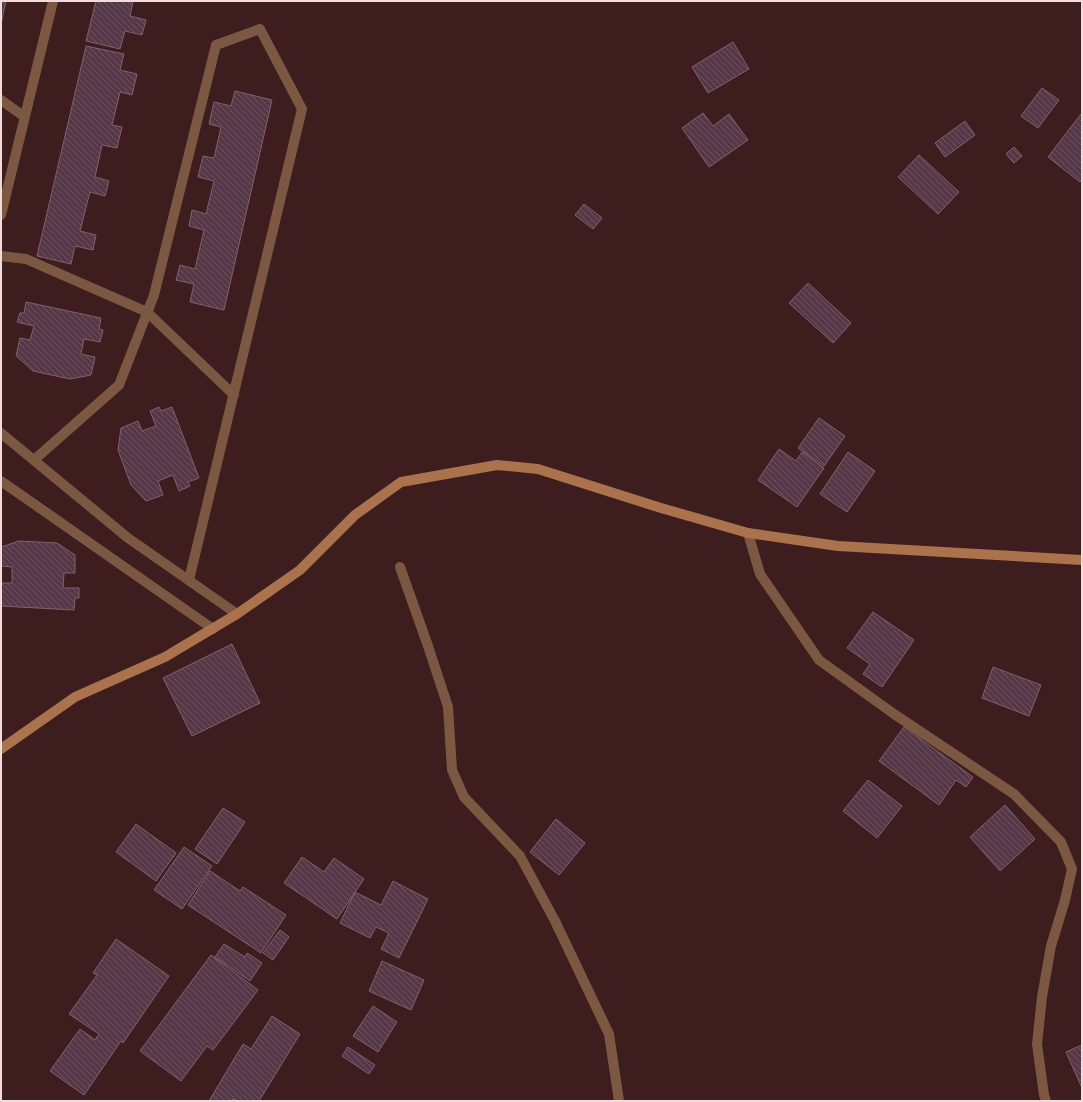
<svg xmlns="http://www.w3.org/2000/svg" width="1083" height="1102" font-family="Poppins,sans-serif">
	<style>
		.building { fill: url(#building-back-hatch); stroke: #826071 }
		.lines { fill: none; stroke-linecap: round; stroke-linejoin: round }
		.lane { stroke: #7c5842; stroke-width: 10 }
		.street { stroke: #7c5842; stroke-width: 10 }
		.secondary { stroke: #ab724e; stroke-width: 10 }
	</style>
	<defs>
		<pattern id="building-back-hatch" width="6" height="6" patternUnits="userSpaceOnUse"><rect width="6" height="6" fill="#553747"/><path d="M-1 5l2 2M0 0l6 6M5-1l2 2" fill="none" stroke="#6e5361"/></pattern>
	</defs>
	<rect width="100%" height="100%" fill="#3d1d1d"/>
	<path class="building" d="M1,1h5l-5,23z
		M96,1h37l-3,15 16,4 -4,15 -17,-4 -5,18 -34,-8z
		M733,42l16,27 -41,24 -16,-26z
		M86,46l38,8 -4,16 17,4 -5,21 -12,-3 -8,33 10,2 -5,21 -15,-3 -7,32 14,4 -4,15 -15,-4 -10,39 16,4 -3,15 -18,-4 -4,18 -34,-8z
		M1042,88l17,12 -21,28 -17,-12z
		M235,91l37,9 -48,210 -34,-8 4,-18 -18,-4 4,-15 15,4 9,-39 -15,-4 3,-16 14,4 8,-33 -16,-4 5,-21 11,2 7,-31 -12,-3 5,-22 17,4z
		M703,113l10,13 16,-12 19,26 -39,27 -27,-39z
		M1081,114l1,1v64l-2,3 -32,-25z
		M965,121l10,14 -30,22 -10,-14z
		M1014,147l8,9 -8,7 -8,-9z
		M919,155l40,37 -21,22 -40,-37z
		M584,204l18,14 -9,11 -18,-14z
		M808,283l43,40 -18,20 -44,-40z
		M26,302l75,16 -2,11 4,1 -3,12 -16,-3 -3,15 14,3 -4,18 -21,4 -37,-8 -17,-15 4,-18 10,2 4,-14 -17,-4 3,-9h4z
		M159,407l2,4 11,-4 27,71 -11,4 2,4 -11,5 -6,-16 -15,6 5,14 -17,6 -15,-16 -13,-35 3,-22 17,-7 4,10 14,-5 -6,-15z
		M819,418l26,18 -21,30 -26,-18z
		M779,449l17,12 6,-9 22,16 -27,39 -39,-27z
		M848,452l27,19 -28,41 -27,-18z
		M19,541l38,2 18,12v18h-11l-1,15h16v10h-4l-1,12 -73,-4v-23h11v-16l-11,-1v-19z
		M873,612l41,28 -32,47 -19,-13 7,-10 -23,-16z
		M232,644l28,59 -68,33 -29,-58z
		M993,667l48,18 -12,31 -47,-18z
		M904,727l69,50 -7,10 -10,-7 -17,25 -60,-44z
		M868,780l34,26 -25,32 -34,-27z
		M1005,805l30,34 -35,32 -30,-34z
		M223,808l22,14 -28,42 -22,-15z
		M556,819l29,24 -26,32 -29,-23z
		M136,824l40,29 -20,28 -40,-29z
		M184,847l28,19 -30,43 -28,-19z
		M302,857l22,15 10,-14 30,21 -27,40 -53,-36z
		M210,871l30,20 3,-4 43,28 -25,38 -73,-48z
		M393,881l35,18 -29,59 -18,-9 8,-16 -13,-6 -6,11 -30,-15 15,-31 26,13z
		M280,930l9,7 -16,23 -10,-7z
		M116,939l53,37 -46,67 -2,-2 -37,54 -34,-24 30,-42 15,11 4,-6 -30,-20 28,-39 -4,-2z
		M224,944l21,13 2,-4 15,10 -12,18 -35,-24z
		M211,955l47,35 -45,60 -6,-4 -26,35 -41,-30z
		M382,961l42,19 -13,30 -42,-19z
		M373,1006l24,16 -19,30 -25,-16z
		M272,1016l28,18 -41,67h-22l-4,-2 -2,2h-22l34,-57 8,5z
		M1082,1045v43l-16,-36z
		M348,1047l27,18 -6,9 -27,-18z"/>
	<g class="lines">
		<path class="lane" d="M1,256l25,3 121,53 87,83
			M34,460l85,-75 35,-90 62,-250 44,-16 42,80 -113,471
			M400,567l28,79 20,61 4,63 12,27 56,59 35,65 54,113 10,67"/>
		<path class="street" d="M1,100l24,17
			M1,215l52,-214
			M1,433l127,105 109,76
			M1,481l212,148
			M748,533l12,41 59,86 75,54 120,80 47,48 11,27 -7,31 -14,46 -9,51 -5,47 7,51 2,6"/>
		<path class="secondary" d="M1,749l74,-52 90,-40 72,-43 63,-44 55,-55 46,-33 96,-17 41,4 123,39 87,25 90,13 244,14"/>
	</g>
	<rect width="1083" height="1102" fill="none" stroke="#f2dcdb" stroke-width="4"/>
</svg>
